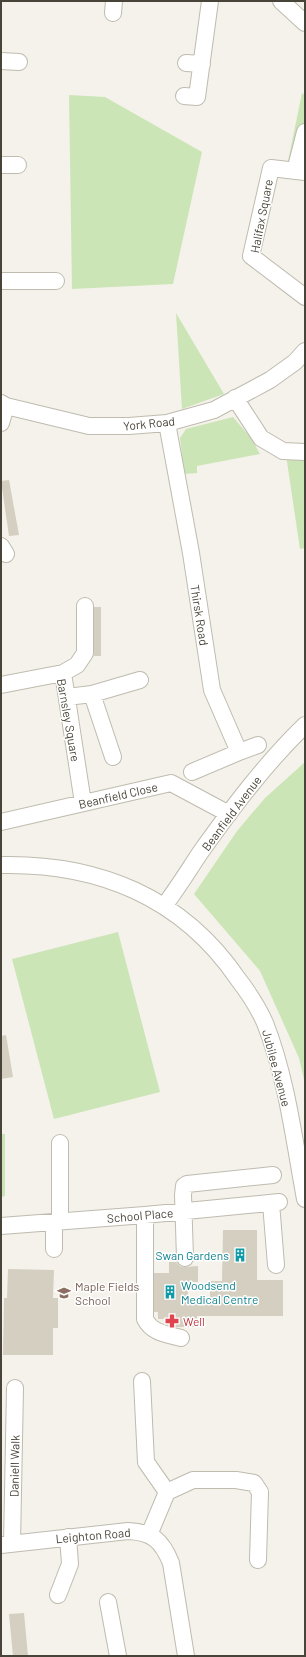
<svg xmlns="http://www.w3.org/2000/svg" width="306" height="1657" font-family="Barlow,sans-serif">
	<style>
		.green { fill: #cce5b7 }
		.building { fill: #d5cfc1 }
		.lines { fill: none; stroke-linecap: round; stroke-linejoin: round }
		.minor-casing { stroke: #bfbbae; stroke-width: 18 }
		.minor { stroke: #fff; stroke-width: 16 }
		.labels { text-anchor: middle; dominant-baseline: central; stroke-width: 3; stroke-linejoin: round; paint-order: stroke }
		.street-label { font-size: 12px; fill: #484439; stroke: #fff }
		.culture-label { font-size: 12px; fill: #0d838f; stroke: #fff; text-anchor: end }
		.education-label { font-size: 12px; fill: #785e54; stroke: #fff; text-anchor: start }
		.health-label { font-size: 12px; fill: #be3a42; stroke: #fff; text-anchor: start }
	</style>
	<rect width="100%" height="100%" fill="#f4f2eb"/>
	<path class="green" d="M302,93l3,2v31l-5,-1 -9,37 -3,-1z
		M69,95l36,2 97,55 -29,132 -101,5z
		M176,313l48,81 -42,15z
		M233,417l18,21 9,16 -63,12v7l-13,1 -4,-36 6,-9z
		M286,455h8l11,5v88l-5,1z
		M305,762v322l-6,-26 -39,-87 -66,-77 43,-63 28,-33z
		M118,932l42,160 -106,27 -42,-160z
		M1,1134h4v62l-4,1z"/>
	<path class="building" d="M9,480l10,55 -10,1 -8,-55z
		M94,607h7v49h-7z
		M6,1035l7,42 -12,2v-43z
		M223,1230h34v50h26v36h-86v11h-22l-8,-2v-6h-9v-7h-4v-39h15v-11h7l4,4 5,1 13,-1v16h-10v21h22v-22h12z
		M8,1269l46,1 -1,28h5v30h-5v27h-50l1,-57h3z
		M24,1613l4,43h-15l-4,-42z"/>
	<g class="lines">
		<g class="minor-casing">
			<path id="minor" d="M281,1l24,22
				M113,13l1,-12
				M1,61l18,1
				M186,63l16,1
				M184,96l13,1 13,-96
				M1,165h17
				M295,171l10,-39
				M305,172l-34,-4 -20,88 54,41
				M1,281h55
				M235,398l26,40 22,13 22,1
				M1,403l5,3 83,20h40l38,-3 47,-13 56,-30 25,-18 10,-11
				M1,423l5,-17
				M167,423l24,130 21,137 27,62 -47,20
				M1,546l5,8
				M63,673l14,-8 8,-12v-47
				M1,685l62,-12 20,130
				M92,694l21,63
				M67,697l25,-3 48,-14
				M239,752l19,-7
				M1,822l170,-39 58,31
				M1,865c97,-2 181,32 237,114 10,13 20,28 27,44 22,56 29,117 40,176
				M164,906c13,-17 24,-35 36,-53 32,-45 65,-89 105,-128
				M271,1203l5,62
				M145,1215v104c7,14 21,15 36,19
				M60,1222v-79
				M54,1223v26
				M1,1226l144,-11 134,-13
				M185,1258l-2,-63 1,-9 3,-2 86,-9
				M142,1381l4,81 21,30
				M149,1535l18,-43 26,-12h43l18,3 6,9 -2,68
				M12,1544l3,-156
				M1,1545l127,-14c25,1 34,10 43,32l15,93
				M58,1595l12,-31 -2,-27
				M108,1602l10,54"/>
		</g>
		<use href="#minor" class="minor"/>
	</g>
	<defs>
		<g id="building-bare" transform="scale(1.08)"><path d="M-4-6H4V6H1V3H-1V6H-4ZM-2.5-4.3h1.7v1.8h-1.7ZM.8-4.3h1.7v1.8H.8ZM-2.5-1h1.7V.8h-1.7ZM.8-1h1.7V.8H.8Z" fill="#0f9aa8" stroke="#fff" stroke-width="2.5" paint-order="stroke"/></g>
		<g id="school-bare" transform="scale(1.08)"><path d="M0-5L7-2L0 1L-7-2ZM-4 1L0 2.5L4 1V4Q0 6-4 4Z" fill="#8d6e63" stroke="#fff" stroke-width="2.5" paint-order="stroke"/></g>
		<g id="pharmacy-bare" transform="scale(1.08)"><path d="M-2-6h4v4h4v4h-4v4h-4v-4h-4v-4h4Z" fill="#e0444e" stroke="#fff" stroke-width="2.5" paint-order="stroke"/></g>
	</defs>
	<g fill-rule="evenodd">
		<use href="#building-bare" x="240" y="1255"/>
		<use href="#building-bare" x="170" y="1292"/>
		<use href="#school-bare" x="64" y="1293"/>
		<use href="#pharmacy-bare" x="172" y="1321"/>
	</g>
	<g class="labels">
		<g class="street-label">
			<text transform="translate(261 216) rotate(-79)">Halifax Square</text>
			<text transform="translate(149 423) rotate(-6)">York Road</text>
			<text transform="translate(200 615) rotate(81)">Thirsk Road</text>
			<text transform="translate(69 720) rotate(80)">Barnsley Square</text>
			<text transform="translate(118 795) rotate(-13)">Beanfield Close</text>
			<text transform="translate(231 813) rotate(-53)">Beanfield Avenue</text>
			<text transform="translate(277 1068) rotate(75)">Jubilee Avenue</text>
			<text transform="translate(140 1215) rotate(-5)">School Place</text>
			<text transform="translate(14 1466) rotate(-89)">Daniell Walk</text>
			<text transform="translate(93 1535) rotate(-5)">Leighton Road</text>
		</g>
		<g class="culture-label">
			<text x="229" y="1255">Swan Gardens</text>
			<text x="181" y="1285" text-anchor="start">Woodsend<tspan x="181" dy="14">Medical Centre</tspan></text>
		</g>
		<g class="education-label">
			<text x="75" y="1286">Maple Fields<tspan x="75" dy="14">School</tspan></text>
		</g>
		<g class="health-label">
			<text x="183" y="1321">Well</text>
		</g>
	</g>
	<rect width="306" height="1657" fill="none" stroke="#484439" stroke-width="4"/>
</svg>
